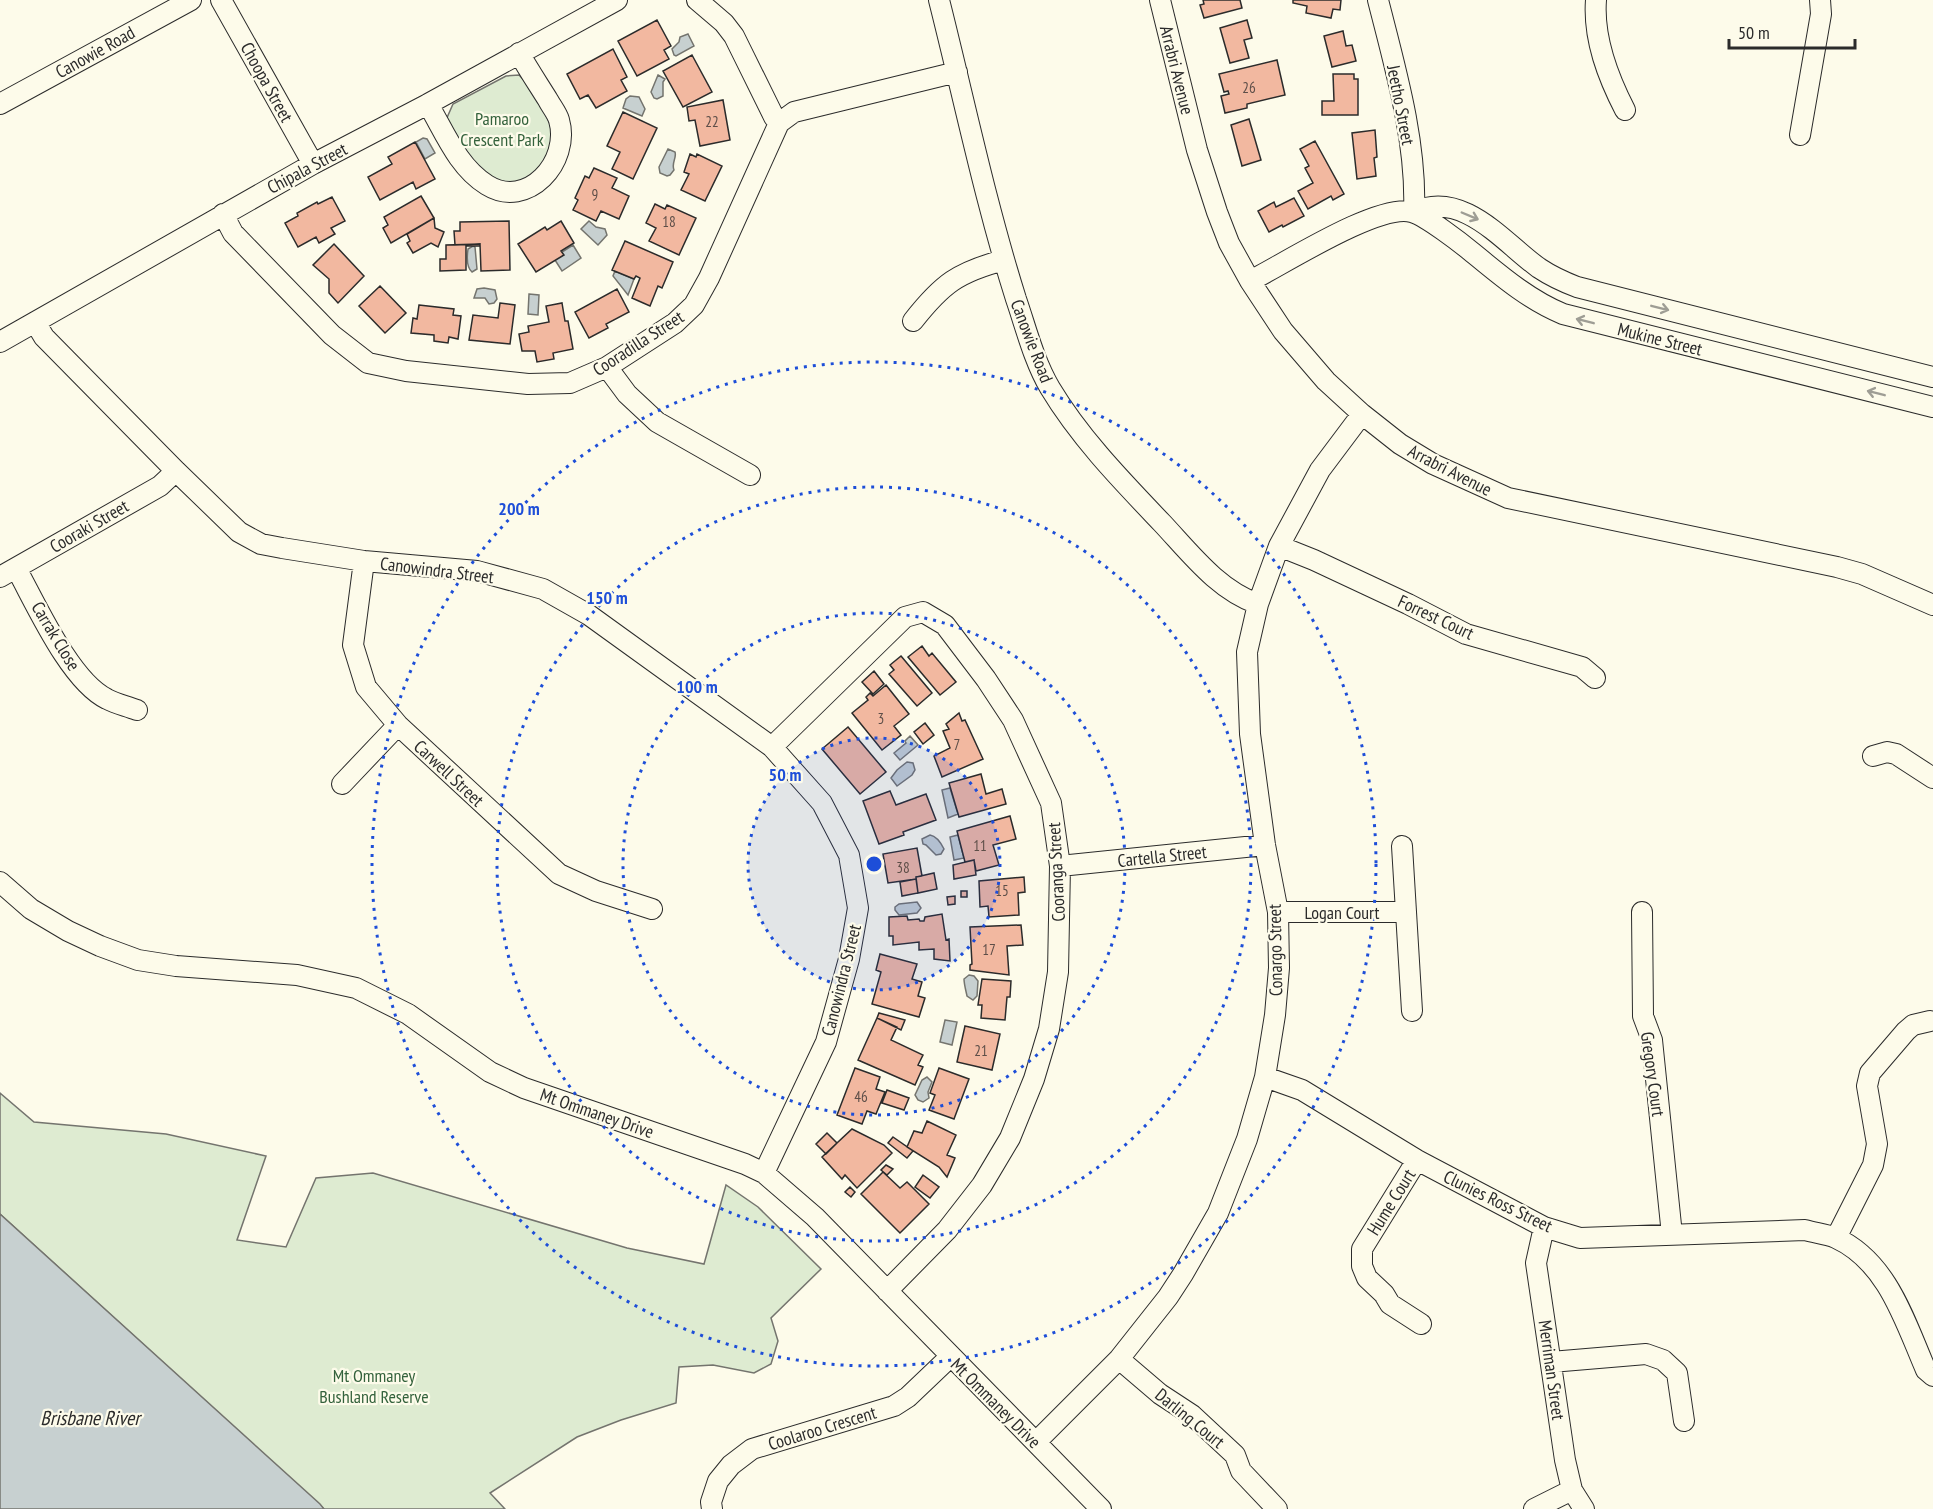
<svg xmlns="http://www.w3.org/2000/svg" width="1933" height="1509" font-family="'PT Sans Narrow',sans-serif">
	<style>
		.green { fill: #deebd1; stroke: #74746e; stroke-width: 1.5 }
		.water { fill: #c7d0d0; stroke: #74746e; stroke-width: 1.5 }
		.building { fill: #f2b8a0; stroke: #2b2b2b; stroke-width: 1.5 }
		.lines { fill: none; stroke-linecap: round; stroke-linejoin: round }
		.minor-casing { stroke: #2b2b2b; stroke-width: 22 }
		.minor { stroke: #fdfbea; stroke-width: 20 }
		.oneway { stroke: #9e9d94 }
		.ring { fill: none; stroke: #1d4ed8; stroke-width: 3; stroke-dasharray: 3 6 }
		.labels { text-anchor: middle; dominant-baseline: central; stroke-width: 4.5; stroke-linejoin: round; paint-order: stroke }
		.number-label { font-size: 15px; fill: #5d4e48 }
		.street-label { font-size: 18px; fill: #2b2b2b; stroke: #fdfbea }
		.park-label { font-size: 18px; fill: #34623c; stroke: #fdfbea }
		.water-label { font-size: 20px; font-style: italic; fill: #2b2b2b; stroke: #fdfbea }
		.centre { fill: #1d4ed8; stroke: #fdfbea; stroke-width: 3 }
		.ring-label { font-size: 18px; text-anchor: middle; font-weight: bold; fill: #1d4ed8; stroke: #fdfbea; stroke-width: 4.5; stroke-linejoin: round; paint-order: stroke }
	</style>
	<rect width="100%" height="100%" fill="#fdfbea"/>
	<path class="green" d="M519,75c13,12 39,55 35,72 -3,10 -13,21 -18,29l-28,9 -16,-6 -28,-26 -18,-33 7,-16 53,-28z
		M0,1093l34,29 132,12 100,22 -29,84 49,7 30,-69 57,-5 254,75 77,16 22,-79 32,22 63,62 -50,49 7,23 -7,23 -17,9 -41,-8 -34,2 -3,36 -55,17 -44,17 -87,56 15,16h-181l-324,-295z"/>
	<path class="water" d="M688,34l6,12 -18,10 -2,-1 -2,-6 7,-7 1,-5z
		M658,75l7,4 -2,3v14l-6,3 -3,-1 -3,-6z
		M630,96l9,1 6,12 -3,7 -19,-8 3,-9z
		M423,138l4,1 8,14 -10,6 -9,-17z
		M668,149l7,3c2,6 -4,11 -1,18l-4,5 -3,1 -7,-3 -1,-6z
		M589,221l7,6 9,2 2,6 -9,10 -17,-16z
		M573,245l8,13 -19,13 -7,-11 7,-8z
		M473,246l2,1 2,22 -5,3c-6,-5 -5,-16 -4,-23z
		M615,271l19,8 -6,16 -15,-19z
		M484,288l11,2 2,9 -3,4 -5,1 -4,-6h-11l3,-9z
		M529,294l10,1 -1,20 -10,-1z
		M910,736l8,9 -18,15 -6,-7 12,-10 -1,-2z
		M907,762l6,1 2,7 -3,5 -15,11 -6,-8 6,-8z
		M950,788l8,26 -10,4 -6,-28z
		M930,835c6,1 11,8 14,14l-3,5 -5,1 -10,-10 -3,-1 -1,-5z
		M958,835l6,23 -10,2 -4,-23z
		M917,902l4,6 -4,5 -18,2 -4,-5v-3l4,-3z
		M969,975l5,1 4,5 -1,15 -4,4 -6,-4c-1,-5 -3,-12 -3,-17z
		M945,1020l12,2 -5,23 -12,-3z
		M927,1077l5,5 -4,10 1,6 -6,4 -5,-2 -3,-5 7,-15z
		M0,1214l320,290 4,5h-324z"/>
	<path class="building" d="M1203,0h37l2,8 -38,10 -4,-13 4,-1z
		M1293,0h48l-1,10 -7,-1 -2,9 -25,-5 1,-7 -14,-3z
		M657,20l14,26 -7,4 5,9 -32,17 -19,-35z
		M1247,20l5,18 -8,2 5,18 -19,5 -10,-35z
		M1343,31l3,15 6,-1 4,16 -24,6 -8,-31z
		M613,49l14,28 -6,3 6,11 -31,17 -8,-13 -8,4 -13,-25z
		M692,55l20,37 -29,15 -20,-36z
		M1277,60l8,35 -38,9v4l-22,5 -4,-17 8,-2 -1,-3 -4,1 -5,-18z
		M1333,74h21v5h4v36h-36v-14h12z
		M723,100l7,40 -30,6 -5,-26 -6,1 -2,-14z
		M623,112l34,16 -24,51 -21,-10 8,-17 -13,-6z
		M1249,119l12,41 -19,6 -11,-41z
		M1375,130l2,27 -3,1 2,18 -19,3 -5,-46z
		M1315,141l29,53 -11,6 -2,-4 -23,13 -10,-18 15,-8 -8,-15 4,-2 -9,-17z
		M415,142l20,37 -19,10 -3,-7 -33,18 -12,-23 24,-13 -4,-7z
		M690,154l6,3 1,-3 25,12 -17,35 -24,-11 8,-16 -5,-2z
		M594,168l23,10 -5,10 17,8 -10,23 -18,-8 -5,10 -23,-11 5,-10 -3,-2 10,-22 4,2z
		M421,196l13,22 -43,25 -8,-15 5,-3 -4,-8z
		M332,197l13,24 -14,7 4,6 -16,9 -3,-6 -18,10 -13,-24 13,-7 -1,-3 20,-11 1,2z
		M1294,198l10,18 -21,11 -1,-2 -13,7 -11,-21 16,-9 2,5z
		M655,204l10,5 2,-4 29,13 -17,37 -30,-14 7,-13 -10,-5z
		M434,218l1,10 9,4 -6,15 -7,-4 -18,10 -6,-10 3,-2 -3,-7z
		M509,221l1,49 -29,1 -1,-27 -25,1 -1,-14h6v-9z
		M561,221l13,22 -13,8 3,4 -28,17 -18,-28 27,-17 2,3z
		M625,241l48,21 -11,26 -4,-2 -8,20 -18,-8 8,-20 -4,-2 -2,3 -22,-9z
		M334,244l30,32 -26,27 -9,-10v-14l-16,-14z
		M480,244v2h-14v24l-26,1v-12h6v-14z
		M380,286l26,27 -21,20 -26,-27z
		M617,289l12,23 -23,12 2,4 -19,10 -14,-26z
		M500,303l15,2 -5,39 -41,-4 4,-25 25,3z
		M562,303l3,18h3l5,28 -20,4 1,6 -17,3 -2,-11h-13l-3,-17 10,-2 -1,-6 21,-4 -3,-16z
		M419,305l35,4 -1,6 8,1 -3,23 -9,-2 -1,6 -14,-2v-6l-23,-2 2,-15 4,1z
		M922,646l7,10 3,-3 24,29 -16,13 -32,-38z
		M901,656l31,37 -15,13 -28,-32 5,-4 -4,-5z
		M874,671l10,13 -11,10 -11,-12z
		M886,685l23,29 -15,12 7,9 -19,15 -30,-37 16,-13 -2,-3 4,-4 3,3z
		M959,713l3,8 3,-1 18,39 -41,18 -8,-21 16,-8 -7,-17 6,-2 -3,-5z
		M925,723l9,12 -11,9 -9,-12z
		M848,727l38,45 -26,22 -38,-45z
		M981,774l5,20 16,-5 4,15 -47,13 -10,-34z
		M890,791l6,14 30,-11 10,26 -33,12 1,3 -25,9 -16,-43z
		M1010,816l6,23 -23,6 6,20 -23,6 -2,-11 -9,2 -8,-31z
		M917,848l5,28 -6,1v2l-28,4 -5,-29z
		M974,860l2,15 -22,4 -1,-14z
		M934,873l3,16 -19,4 -2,-16z
		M1024,877l1,15 -7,1 1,22 -30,2 -1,-11 -8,1 -1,-26z
		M916,879l2,14 -16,3 -2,-14z
		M961,891h6v6h-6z
		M955,896v8l-7,1 -1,-8z
		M942,914l4,26 3,-1 1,22 -16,-2v-10l-15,1v-8l-26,3v-9h-4v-19l18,-1 1,4 11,-1 1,2h4l1,-4z
		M1021,925l2,20 -16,1 2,29 -39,-5v-5l2,-1 -2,-37z
		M880,954l37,10 -5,15 10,3 -4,14 7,2 -6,19 -47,-13 9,-32 -5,-2z
		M982,979l29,2 -1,16h-3l-2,23 -24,-2 1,-13h-4z
		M879,1013l26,7 -4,10 -24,-12z
		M877,1018l20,9 -6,13 32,15 -5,10 5,2 -8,18 -57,-25z
		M965,1026l35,8 -8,36 -35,-8z
		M855,1068l25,9 -4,12 9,3 -9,22 -9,-3 -5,13 -25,-9z
		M939,1068l30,11 -15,40 -25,-9 6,-15 -5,-2z
		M887,1090l22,8 -5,12 -22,-7z
		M927,1121l29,14 -9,20 8,3 -8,19 -8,-10 -32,-20 7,-16 8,2z
		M852,1129l32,16 8,8 -35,35 -12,-13 -3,4 -20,-22z
		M827,1133l10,10 -11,11 -10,-10z
		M893,1137l20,14 -6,7 -19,-15z
		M886,1165l7,4 -6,6 -6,-5z
		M883,1172l17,16 7,-6 22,22 -29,29 -39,-39z
		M923,1175l16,12 -9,11 -15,-11z
		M850,1187l5,5 -4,5 -6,-5z"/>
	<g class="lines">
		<g class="minor-casing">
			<path id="minor" d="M221,0l92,164
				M697,0l27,23 10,13 40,81 5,6
				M939,0c25,99 46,201 77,299 10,29 18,62 34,89 30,50 72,93 112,135 29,31 56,67 96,81
				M1160,0l37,150 20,62 12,31 21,38 33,50 43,50 36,33 38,30 33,20 75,34 329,69 25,7 71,31
				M1378,0c17,67 39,142 36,212
				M1596,0c-3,39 12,77 29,110
				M0,104l191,-104
				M428,104c17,29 30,63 59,81 40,25 84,-23 72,-65 -2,-7 -8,-14 -11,-20 -10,-16 -20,-31 -29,-47
				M1800,135l21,-121 -1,-14
				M1414,212c49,-23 90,31 125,56 12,8 25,14 38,19l356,90
				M223,214l10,19 99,102 36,28 38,8 122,13 42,-1 37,-16 68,-44 19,-18 15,-27 70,-155 15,-11 163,-40
				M1250,281c34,-17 128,-78 162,-69 14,4 49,31 61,41 28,23 56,47 90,61l370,93
				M913,321c29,-37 45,-49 91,-61
				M35,322l9,15 132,134 63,61 22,12 21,4 82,13 113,10 66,18 46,26 183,132 50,56 27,52 9,53 -9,51 -23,83 -62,131
				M0,342l313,-178 115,-60 189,-104
				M607,367l20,27 30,28 93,53
				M1279,546l35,14 94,44 58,30 116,33 13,11
				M364,561l-11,84 13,42 32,38 161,149 37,17 56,18
				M16,568c20,36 54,113 91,131 9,5 20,7 30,11
				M0,577l160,-91 16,-15
				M772,747l133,-130 18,-5 22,13 41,54 27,41 38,83 9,63 -2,106 -9,57 -15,50 -24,59 -28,47 -35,45 -60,61
				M1873,756l14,-4 9,2 37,24
				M342,784l56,-59
				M1402,846l10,165
				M1060,866l205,-21
				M0,882l31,27 37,22 32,15 38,14 38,6 121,9 59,13 52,26 82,58 34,16 221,76 19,9 51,44 286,292
				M1278,912h128
				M1642,912l1,104 9,24 20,195
				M1265,1077l37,13 115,70 127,67 36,11 225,-8c10,3 22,4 31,8 52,24 69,84 90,132l7,6
				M1417,1160l-55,89v17l5,12 17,16 6,10 31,20
				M1544,1227l-8,36 29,197 7,30 12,19
				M1836,1238l37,-73 4,-21 -10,-58 3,-13 36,-42 7,-6 17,-4
				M1119,1359l41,35 32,21 43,40 6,16 36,38
				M1551,1362l95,-8 17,6 14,13 7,48
				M1036,1442l83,-83 49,-62 15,-23 35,-61 29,-74 18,-62 10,-62 4,-47 -1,-56 -13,-67 -15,-111 -3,-82 11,-48 21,-58 41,-76 42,-56
				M712,1509l-1,-7 7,-21 13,-16 21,-16 142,-43 14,-9 42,-40
				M1534,1509l38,-19"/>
		</g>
		<use href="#minor" class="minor"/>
	</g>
	<defs><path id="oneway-shaft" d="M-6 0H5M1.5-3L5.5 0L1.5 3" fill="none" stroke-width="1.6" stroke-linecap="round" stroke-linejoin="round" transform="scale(1.5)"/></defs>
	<g class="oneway">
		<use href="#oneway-shaft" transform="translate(1470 216) rotate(23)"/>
		<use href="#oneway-shaft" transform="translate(1660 308) rotate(14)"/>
		<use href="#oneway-shaft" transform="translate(1585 321) rotate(-166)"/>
		<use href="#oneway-shaft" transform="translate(1876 393) rotate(-166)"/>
	</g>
	<circle cx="874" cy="864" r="126" fill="#1d4ed8" fill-opacity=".12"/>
	<g class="ring">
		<circle cx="874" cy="864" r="126"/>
		<circle cx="874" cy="864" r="251"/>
		<circle cx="874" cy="864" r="377"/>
		<circle cx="874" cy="864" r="502"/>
	</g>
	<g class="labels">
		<g class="number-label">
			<text x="1249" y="87">26</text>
			<text x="712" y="121">22</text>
			<text x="595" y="194">9</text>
			<text x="669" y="221">18</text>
			<text x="881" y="718">3</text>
			<text x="957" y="744">7</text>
			<text x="980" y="845">11</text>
			<text x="903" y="867">38</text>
			<text x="1002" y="890">15</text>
			<text x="989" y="949">17</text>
			<text x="981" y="1050">21</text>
			<text x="861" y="1096">46</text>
		</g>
		<g class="street-label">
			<text transform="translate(95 52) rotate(-29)">Canowie Road</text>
			<text transform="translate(1177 70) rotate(76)">Arrabri Avenue</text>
			<text transform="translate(267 82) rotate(61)">Choopa Street</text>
			<text transform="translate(1401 105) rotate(79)">Jeetho Street</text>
			<text transform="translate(307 168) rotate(-28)">Chipala Street</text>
			<text transform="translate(1660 339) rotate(14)">Mukine Street</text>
			<text transform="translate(1032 341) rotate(69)">Canowie Road</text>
			<text transform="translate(638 343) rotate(-33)">Cooradilla Street</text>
			<text transform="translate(1450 470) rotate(27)">Arrabri Avenue</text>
			<text transform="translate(89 526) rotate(-30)">Cooraki Street</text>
			<text transform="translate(437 570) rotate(7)">Canowindra Street</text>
			<text transform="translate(1436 617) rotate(25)">Forrest Court</text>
			<text transform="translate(56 636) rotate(59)">Carrak Close</text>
			<text transform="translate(449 773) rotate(43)">Carwell Street</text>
			<text transform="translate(1162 856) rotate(-6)">Cartella Street</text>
			<text transform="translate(1056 872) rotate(-93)">Cooranga Street</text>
			<text x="1342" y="912">Logan Court</text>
			<text transform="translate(1275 950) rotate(-91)">Conargo Street</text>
			<text transform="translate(841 980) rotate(-76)">Canowindra Street</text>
			<text transform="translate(1653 1074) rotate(82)">Gregory Court</text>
			<text transform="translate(597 1113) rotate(19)">Mt Ommaney Drive</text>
			<text transform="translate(1498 1201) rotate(26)">Clunies Ross Street</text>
			<text transform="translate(1391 1202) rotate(-58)">Hume Court</text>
			<text transform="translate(1552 1370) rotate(82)">Merriman Street</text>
			<text transform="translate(996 1403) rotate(45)">Mt Ommaney Drive</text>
			<text transform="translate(1190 1418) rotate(39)">Darling Court</text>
			<text transform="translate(822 1428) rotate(-17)">Coolaroo Crescent</text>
		</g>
		<g class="park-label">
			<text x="502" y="118">Pamaroo<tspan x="502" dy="21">Crescent Park</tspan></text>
			<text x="374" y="1375">Mt Ommaney<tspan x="374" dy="21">Bushland Reserve</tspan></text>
		</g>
		<g class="water-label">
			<text x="90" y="1418">Brisbane River</text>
		</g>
	</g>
	<circle cx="874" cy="864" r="9" class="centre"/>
	<g class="ring-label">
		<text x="519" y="515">200 m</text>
		<text x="607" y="604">150 m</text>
		<text x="697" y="693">100 m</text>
		<text x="785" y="781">50 m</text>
	</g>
	<path d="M1729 39v9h126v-9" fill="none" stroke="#2b2b2b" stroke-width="3"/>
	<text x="1738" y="39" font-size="18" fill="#2b2b2b" stroke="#fdfbea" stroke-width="4.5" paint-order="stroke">50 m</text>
</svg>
